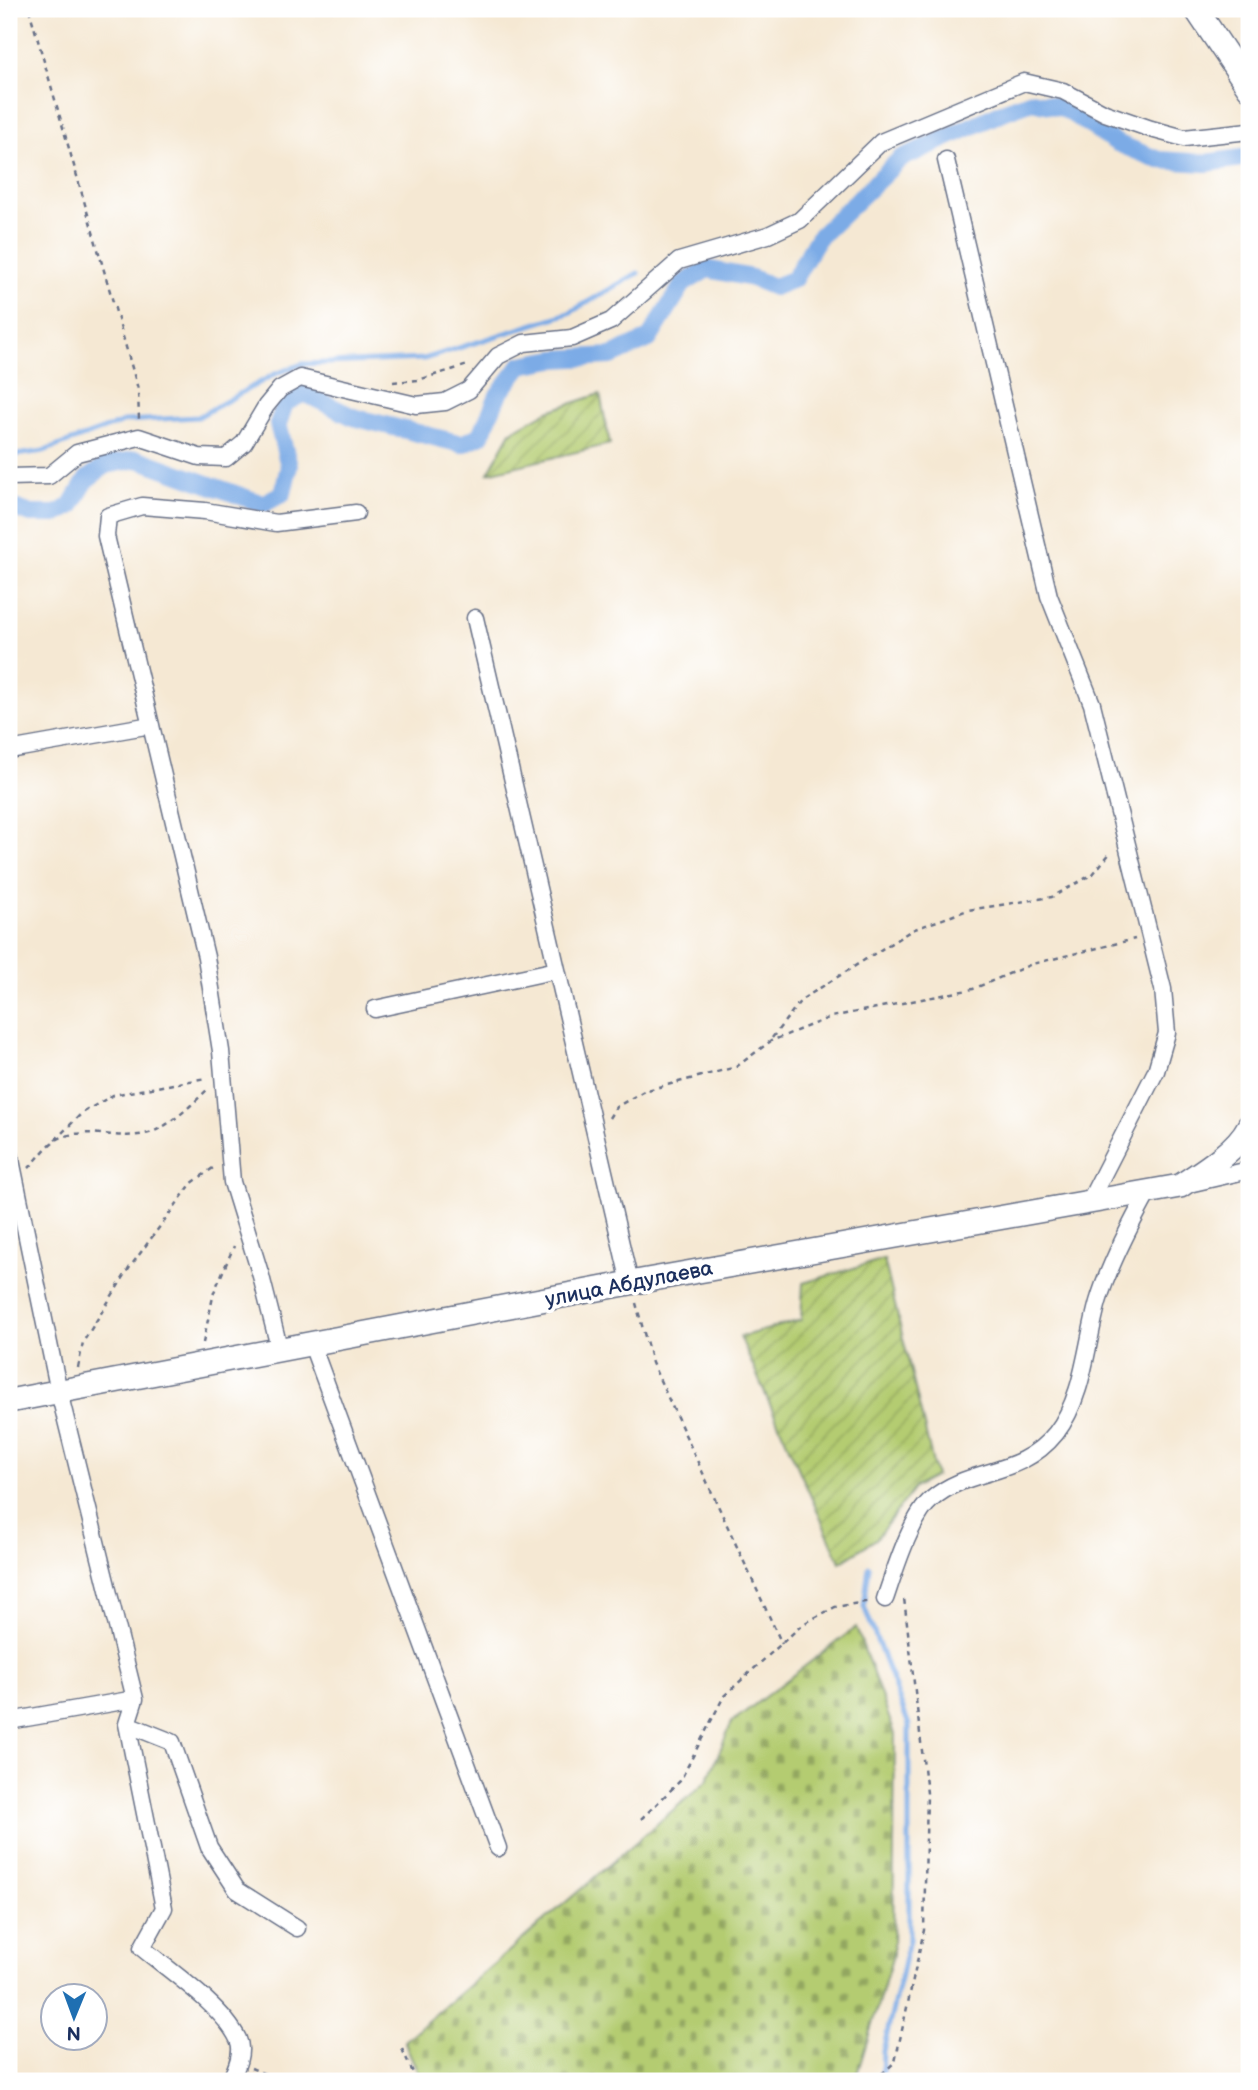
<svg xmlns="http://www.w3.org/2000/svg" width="1258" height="2090" font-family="'Balsamiq Sans',sans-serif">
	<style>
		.cemetery { fill: url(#cemetery-stones); stroke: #687e68; stroke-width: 2 }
		.garden { fill: url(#garden-furrows); stroke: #687e68; stroke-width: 2 }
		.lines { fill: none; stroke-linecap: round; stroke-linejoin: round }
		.stream { stroke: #7babe6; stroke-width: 5 }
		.canal { stroke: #7babe6; stroke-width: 18 }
		.minor-casing { stroke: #677087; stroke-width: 19 }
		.secondary-casing { stroke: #677087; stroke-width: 26 }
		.path { stroke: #677087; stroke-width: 2.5; stroke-dasharray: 5 5; stroke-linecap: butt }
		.minor { stroke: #fff; stroke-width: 16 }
		.secondary { stroke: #fff; stroke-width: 23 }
		.labels { text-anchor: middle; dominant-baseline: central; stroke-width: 7; stroke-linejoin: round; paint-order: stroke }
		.street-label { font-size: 21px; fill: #1b2f5e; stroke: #fff }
	</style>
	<defs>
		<pattern id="cemetery-stones" width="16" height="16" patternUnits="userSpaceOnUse" patternTransform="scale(1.75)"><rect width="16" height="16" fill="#b4cc71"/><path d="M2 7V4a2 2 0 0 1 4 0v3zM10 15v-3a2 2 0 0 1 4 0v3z" fill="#92a660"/></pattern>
		<pattern id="garden-furrows" width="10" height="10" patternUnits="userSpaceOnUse" patternTransform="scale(1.75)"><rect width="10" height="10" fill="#b4cc71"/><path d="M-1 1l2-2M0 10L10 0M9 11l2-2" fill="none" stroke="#92a660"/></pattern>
	</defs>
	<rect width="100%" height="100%" fill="#fff"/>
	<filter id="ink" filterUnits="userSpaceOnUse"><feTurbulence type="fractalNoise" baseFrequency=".0143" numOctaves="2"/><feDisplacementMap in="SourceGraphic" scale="14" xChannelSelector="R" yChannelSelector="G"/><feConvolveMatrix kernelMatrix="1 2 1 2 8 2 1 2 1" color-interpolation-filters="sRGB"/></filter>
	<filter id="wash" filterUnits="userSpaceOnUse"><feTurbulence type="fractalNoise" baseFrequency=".00686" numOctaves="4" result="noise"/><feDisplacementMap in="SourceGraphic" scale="28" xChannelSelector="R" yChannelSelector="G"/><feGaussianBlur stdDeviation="1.57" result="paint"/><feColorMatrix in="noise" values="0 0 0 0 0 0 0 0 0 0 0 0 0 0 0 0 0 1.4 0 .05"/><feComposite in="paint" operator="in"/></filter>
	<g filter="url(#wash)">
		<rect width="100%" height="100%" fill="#f5e8d3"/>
		<path class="cemetery" d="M856,1627l39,107 -2,221 -38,126h-433l-18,-40 303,-260 25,-59z"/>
		<path class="garden" d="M600,394l10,50 -122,29 23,-41 37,-21z
			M884,1259l52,217 -21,11 -39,52 -36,23 -100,-225 61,-17 2,-37z"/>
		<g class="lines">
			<path class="stream" d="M9,456l35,-5 82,-30 72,-4 77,-43 27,-10 122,-5 145,-46 69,-40
				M869,1567l-5,39 45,119v215l-26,111 -1,30"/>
			<path class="canal" d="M9,506l22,8h25l15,-8 16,-27 19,-14 32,-6 125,45 20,-11 6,-27 -11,-42 7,-21 19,-10 49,24 109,27 19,-9 17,-40 23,-30 33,-6 57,-3 38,-17 34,-55 24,-15 45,9 22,9 20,-8 24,-41 82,-79 105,-48 27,-10 31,7 54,35 42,17 47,3 43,-6"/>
		</g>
	</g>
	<g filter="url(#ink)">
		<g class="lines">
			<g class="minor-casing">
				<path id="minor" d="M946,160l103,436 43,108 71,285 4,44 -11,38 -67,131
					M9,477l40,-1 28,-23 62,-16 60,20 27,1 18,-15 22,-37 14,-17 20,-11 116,27 29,-3 24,-12 29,-34 26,-13 48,-5 39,-17 68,-60 89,-26 32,-15 81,-78 143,-60 39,9 42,22 46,16 33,9 65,-7
					M475,618l155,665
					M9,750l142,-25
					M375,1009l182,-39
					M9,1150l50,242 76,307 -8,25 37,184 -22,40c28,23 81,59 96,91 6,13 -2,30 -8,42
					M1193,1183l56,-13
					M312,1345l186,503
					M280,1351l-19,-75 -29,-94 -11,-131 -15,-94 -100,-421 2,-20 34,-10 63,5 71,12 80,-10
					M885,1599c9,-26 26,-83 47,-100 38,-33 87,-20 124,-66 28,-36 30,-89 42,-131 11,-37 32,-77 51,-111
					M9,1721l126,-22
					M127,1724l45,18 37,105 28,43 60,38"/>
			</g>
			<g class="secondary-casing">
				<path id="secondary" d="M1196,9l53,79
					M9,1401l621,-118 550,-97c23,-15 57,-36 69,-60"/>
			</g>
			<path class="path" d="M29,9l109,380 1,31
				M393,382l25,-2 50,-15
				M772,1038l29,-38 111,-70 56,-20 84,-13 41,-23 18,-22
				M609,1118l7,-11 28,-16 92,-24 35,-26 60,-24 142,-28 59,-25 103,-25
				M55,1140l27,-27 31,-18 93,-17
				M29,1168c8,-8 17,-22 27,-28 29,-16 65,3 96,-8 22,-9 39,-27 56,-43
				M636,1303l16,60 130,281
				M203,1343l11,-51 20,-46
				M78,1368l5,-26 47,-75 62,-84 21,-15
				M641,1819l39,-38 44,-85 79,-72 32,-17 36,-6
				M402,2049l15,32
				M251,2068l31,13
				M9,2076l8,5
				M874,2081l21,-19 29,-132 3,-137 -23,-195"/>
			<use href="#minor" class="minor"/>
			<use href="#secondary" class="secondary"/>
		</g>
	</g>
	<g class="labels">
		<g class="street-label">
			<text transform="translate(629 1284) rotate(-11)">улица Абдулаева</text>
		</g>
	</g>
	<rect width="1258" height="2090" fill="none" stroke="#fff" stroke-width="35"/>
	<g transform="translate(74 2017) rotate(181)"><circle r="33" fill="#ffffff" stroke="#a4acbf" stroke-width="2"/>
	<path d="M0-5L12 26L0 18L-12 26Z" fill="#1f6fb2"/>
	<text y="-10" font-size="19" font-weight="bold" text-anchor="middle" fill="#1b2f5e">N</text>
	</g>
</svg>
